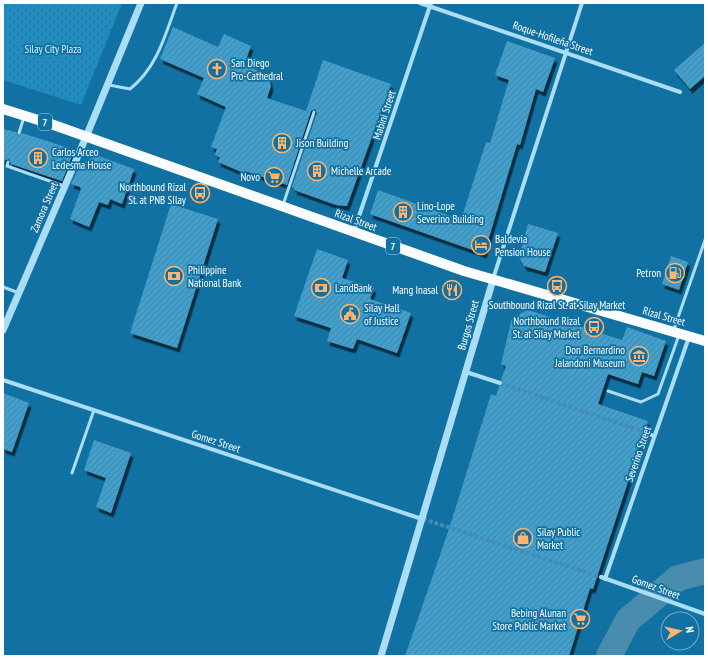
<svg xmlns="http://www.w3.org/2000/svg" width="708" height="659" font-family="'PT Sans Narrow',sans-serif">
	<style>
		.park { fill: url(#park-dots) }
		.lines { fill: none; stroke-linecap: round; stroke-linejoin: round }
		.river { stroke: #4a8cad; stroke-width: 26 }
		.building { fill: url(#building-hatch); filter: url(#shadow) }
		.minor-tunnel { stroke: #418db5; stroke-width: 4; stroke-dasharray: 4 2; stroke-linecap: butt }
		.service { stroke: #aaddf6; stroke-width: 3 }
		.minor { stroke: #aaddf6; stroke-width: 4 }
		.tertiary { stroke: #aaddf6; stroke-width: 7 }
		.primary { stroke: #f9fdff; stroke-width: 10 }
		.labels { text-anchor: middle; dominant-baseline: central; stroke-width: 3.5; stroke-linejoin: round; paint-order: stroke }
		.shield { fill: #1171a2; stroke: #b8d4e3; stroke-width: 1 }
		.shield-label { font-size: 10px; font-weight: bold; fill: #fff }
		.street-label { font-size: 11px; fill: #fff; stroke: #1171a2 }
		.park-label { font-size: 11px; fill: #d4f1fe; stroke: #1171a2 }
		.poi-label { font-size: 11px; fill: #fff; stroke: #1171a2; text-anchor: start }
	</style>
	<defs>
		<pattern id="park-dots" width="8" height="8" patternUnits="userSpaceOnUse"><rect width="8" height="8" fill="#208cbf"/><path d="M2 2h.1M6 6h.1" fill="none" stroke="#327291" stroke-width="1.8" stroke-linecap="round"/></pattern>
		<pattern id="building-hatch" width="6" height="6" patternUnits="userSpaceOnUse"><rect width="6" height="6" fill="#439ecb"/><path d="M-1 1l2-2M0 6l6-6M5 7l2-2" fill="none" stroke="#4685a5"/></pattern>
		<filter id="shadow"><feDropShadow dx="2.5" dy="4.5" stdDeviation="0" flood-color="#0009"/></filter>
	</defs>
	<rect width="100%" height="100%" fill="#1171a2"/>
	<path class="park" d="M3,3h119l-41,102 -78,-25z"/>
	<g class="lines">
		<path class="river" d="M609,656l19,-36 50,-42 27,-7"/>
	</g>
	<path class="building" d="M173,27l45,20 6,-13 27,12 -7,19 18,7 7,6 2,8 -4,12 39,13 17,-51 68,24 -44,122 -11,-1 -42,-15 1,-2 -3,-1 25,-74 -2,-4 -4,2 -24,74 -42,-14 -1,2 -26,-11 2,-5 -5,-2 2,-6 -6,-2 15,-40 -29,-13 7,-16 -44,-19z
		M507,41l48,17 -12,34 -7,-3 -16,56 -3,-1 -33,110 -114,-40 8,-24 83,30 25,-78 4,1 19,-63 -14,-5z
		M705,43v33l-15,13 -16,-19z
		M3,129l13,3 2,4 4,-3 47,15 3,8 -10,25 -51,-17 -2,-5 -6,2z
		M96,155l38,14 -12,35 -12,-5 -2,6 -9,-3 -10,25 -19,-8 11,-30 -1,-2 -9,-3 9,-19z
		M171,204l47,15 -41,129 -47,-15z
		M528,224l30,9 -13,39 -21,-6 -5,-9z
		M317,249l31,11 -6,18 32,10 -4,11 41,14 -14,40 -40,-14 -4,10 -26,-8 4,-13 -37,-12z
		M671,256l17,6 -9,28 -17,-6z
		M528,310l94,30 5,-13 39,14 -12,35 -12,-4 -4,12 -30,-10 -10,30 50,17 -3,8 -4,2 2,4 -2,7 -48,147 -3,-1 -21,68h-164l44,-127 42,-135 5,2 3,-10 4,-2 -2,-4 5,-14 -5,-2 11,-46z
		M3,393l26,10 -17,49 -9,-3z
		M94,440l37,13 -20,60 -15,-6 10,-29 -22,-8z"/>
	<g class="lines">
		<path class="minor-tunnel" d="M500,383l144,49
			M423,519l178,58"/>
		<path class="service" d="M109,85l21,4c27,-21 35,-54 47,-86
			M19,133l5,-16
			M8,162l-1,4 57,20
			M283,205l31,-93
			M3,287l16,6
			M674,329l31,-89
			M608,391l33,11 17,-8 21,-59
			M72,473l22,-63"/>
		<path class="minor" d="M420,3l260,89
			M354,231l77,-228
			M493,279l89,-276
			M466,372l34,11
			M3,380l419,139
			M644,432l10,4
			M601,577l104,37
			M605,579l84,-242"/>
		<path class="tertiary" d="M3,330l83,-193 55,-134
			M381,656l112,-376"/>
		<path class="primary" d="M3,109l48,15 413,147 241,70"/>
	</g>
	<defs>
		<g id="church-ring" transform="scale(1)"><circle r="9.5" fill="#1171a2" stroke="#ffb46f" stroke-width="1.5"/><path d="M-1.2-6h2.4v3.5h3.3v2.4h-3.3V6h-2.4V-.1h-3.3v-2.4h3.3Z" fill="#ffb46f"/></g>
		<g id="building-ring" transform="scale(1)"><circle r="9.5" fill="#1171a2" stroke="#ffb46f" stroke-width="1.5"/><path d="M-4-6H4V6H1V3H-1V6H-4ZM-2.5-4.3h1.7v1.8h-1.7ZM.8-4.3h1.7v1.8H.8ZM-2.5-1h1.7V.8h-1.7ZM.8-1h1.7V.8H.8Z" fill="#ffb46f"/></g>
		<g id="supermarket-ring" transform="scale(1)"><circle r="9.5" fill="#1171a2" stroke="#ffb46f" stroke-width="1.5"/><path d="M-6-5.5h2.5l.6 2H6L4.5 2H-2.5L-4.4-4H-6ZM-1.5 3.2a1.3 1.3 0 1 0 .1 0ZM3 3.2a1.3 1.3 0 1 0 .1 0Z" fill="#ffb46f"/></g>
		<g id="bus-ring" transform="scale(1)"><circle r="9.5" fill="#1171a2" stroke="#ffb46f" stroke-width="1.5"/><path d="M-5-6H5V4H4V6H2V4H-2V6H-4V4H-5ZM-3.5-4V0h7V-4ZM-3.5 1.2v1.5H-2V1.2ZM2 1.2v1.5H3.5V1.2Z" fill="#ffb46f"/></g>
		<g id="hotel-ring" transform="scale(1)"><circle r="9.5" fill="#1171a2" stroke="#ffb46f" stroke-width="1.5"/><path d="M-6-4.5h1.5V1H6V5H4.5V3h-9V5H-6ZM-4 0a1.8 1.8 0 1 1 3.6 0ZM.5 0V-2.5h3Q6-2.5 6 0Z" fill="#ffb46f"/></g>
		<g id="fuel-ring" transform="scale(1)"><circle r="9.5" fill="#1171a2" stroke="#ffb46f" stroke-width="1.5"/><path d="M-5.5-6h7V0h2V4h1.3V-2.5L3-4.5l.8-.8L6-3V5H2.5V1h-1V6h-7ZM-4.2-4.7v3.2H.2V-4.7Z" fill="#ffb46f"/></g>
		<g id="bank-ring" transform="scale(1)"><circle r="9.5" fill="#1171a2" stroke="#ffb46f" stroke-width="1.5"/><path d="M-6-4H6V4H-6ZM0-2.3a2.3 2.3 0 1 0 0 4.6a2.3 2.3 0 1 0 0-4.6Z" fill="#ffb46f"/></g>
		<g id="restaurant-ring" transform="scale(1)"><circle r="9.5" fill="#1171a2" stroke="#ffb46f" stroke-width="1.5"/><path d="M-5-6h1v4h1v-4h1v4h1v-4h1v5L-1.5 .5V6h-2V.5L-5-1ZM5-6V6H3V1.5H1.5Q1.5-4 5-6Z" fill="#ffb46f"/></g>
		<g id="civic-ring" transform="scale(1)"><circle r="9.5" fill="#1171a2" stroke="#ffb46f" stroke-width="1.5"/><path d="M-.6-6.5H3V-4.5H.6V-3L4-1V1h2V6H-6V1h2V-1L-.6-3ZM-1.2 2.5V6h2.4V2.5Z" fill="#ffb46f"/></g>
		<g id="museum-ring" transform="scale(1)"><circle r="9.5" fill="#1171a2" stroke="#ffb46f" stroke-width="1.5"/><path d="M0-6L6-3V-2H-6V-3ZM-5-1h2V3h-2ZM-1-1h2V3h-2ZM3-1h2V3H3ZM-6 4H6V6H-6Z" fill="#ffb46f"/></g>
		<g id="shop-ring" transform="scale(1)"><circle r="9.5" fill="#1171a2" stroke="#ffb46f" stroke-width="1.5"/><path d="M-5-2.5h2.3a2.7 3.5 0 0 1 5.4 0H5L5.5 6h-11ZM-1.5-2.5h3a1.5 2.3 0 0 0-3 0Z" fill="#ffb46f"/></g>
	</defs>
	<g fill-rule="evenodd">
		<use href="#church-ring" x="217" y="69"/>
		<use href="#building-ring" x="282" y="143"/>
		<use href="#building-ring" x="38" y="158"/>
		<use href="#building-ring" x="317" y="171"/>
		<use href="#supermarket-ring" x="274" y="177"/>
		<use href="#bus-ring" x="200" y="193"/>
		<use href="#building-ring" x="403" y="212"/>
		<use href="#hotel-ring" x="481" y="245"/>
		<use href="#fuel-ring" x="675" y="273"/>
		<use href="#bank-ring" x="174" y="276"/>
		<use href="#bus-ring" x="557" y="286"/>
		<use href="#bank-ring" x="321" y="288"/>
		<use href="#restaurant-ring" x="452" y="290"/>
		<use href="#civic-ring" x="350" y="314"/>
		<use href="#bus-ring" x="594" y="327"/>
		<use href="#museum-ring" x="639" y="356"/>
		<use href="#shop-ring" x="523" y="538"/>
		<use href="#supermarket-ring" x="580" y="619"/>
	</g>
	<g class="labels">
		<g class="shield">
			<rect x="38" y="114" width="14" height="16" rx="3"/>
			<rect x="386" y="238" width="14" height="16" rx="3"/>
		</g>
		<g class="shield-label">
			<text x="45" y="122">7</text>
			<text x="393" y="246">7</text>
		</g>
		<g class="street-label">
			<text transform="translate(553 38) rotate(19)">Roque-Hofileña Street</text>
			<text transform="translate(384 115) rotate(-72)">Mabini Street</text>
			<text transform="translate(44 207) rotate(-67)">Zamora Street</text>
			<text transform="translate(356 220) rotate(20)">Rizal Street</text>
			<text transform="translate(664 316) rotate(16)">Rizal Street</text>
			<text transform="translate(468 325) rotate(-74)">Burgos Street</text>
			<text transform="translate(216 441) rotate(18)">Gomez Street</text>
			<text transform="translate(638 454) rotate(-71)">Severino Street</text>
			<text transform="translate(656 587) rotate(20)">Gomez Street</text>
		</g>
		<g class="park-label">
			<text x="53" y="49">Silay City Plaza</text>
		</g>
		<g class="poi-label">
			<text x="231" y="63">San Diego<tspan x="231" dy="13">Pro-Cathedral</tspan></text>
			<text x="296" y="143">Jison Building</text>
			<text x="52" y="152">Carlos Arceo<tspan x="52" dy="13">Ledesma House</tspan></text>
			<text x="331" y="171">Michelle Arcade</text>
			<text x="260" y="177" text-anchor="end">Novo</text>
			<text x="186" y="187" text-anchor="end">Northbound Rizal<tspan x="186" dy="13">St. at PNB SIlay</tspan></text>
			<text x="417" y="206">Lino-Lope<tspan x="417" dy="13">Severino Building</tspan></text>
			<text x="495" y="239">Baldevia<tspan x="495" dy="13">Pension House</tspan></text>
			<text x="188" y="270">Philippine<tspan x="188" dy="13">National Bank</tspan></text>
			<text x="661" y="273" text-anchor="end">Petron</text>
			<text x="335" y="288">LandBank</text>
			<text x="438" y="290" text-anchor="end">Mang Inasal</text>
			<text x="557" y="305" text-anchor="middle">Southbound Rizal St. at Silay Market</text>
			<text x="364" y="308">Silay Hall<tspan x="364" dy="13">of Justice</tspan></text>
			<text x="580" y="321" text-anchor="end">Northbound Rizal<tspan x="580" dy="13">St. at Silay Market</tspan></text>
			<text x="625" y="350" text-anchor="end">Don Bernardino<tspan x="625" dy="13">Jalandoni Museum</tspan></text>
			<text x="537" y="532">Silay Public<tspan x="537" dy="13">Market</tspan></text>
			<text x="566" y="613" text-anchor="end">Bebing Alunan<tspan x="566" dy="13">Store Public Market</tspan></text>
		</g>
	</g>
	<rect width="708" height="659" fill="none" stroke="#ffffff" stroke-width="8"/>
	<g transform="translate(680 631) rotate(81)"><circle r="19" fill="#1171a2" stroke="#70aac7"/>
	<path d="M0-3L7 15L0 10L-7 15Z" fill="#ffb46f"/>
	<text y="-6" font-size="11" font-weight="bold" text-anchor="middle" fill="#ffffff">N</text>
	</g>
</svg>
